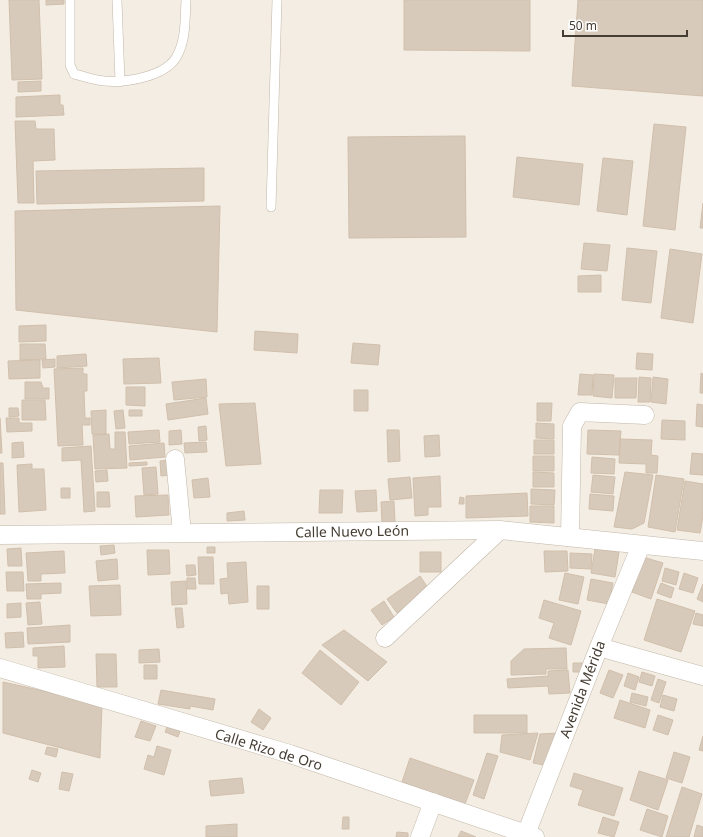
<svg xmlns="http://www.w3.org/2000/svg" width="703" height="837" font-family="'Noto Sans',sans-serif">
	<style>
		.building { fill: #d8cabb; stroke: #d1bfab }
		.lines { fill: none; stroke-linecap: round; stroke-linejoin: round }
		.service-casing { stroke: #c2b7a8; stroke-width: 10 }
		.minor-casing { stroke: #c2b7a8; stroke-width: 19 }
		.service { stroke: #fff; stroke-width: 9 }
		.minor { stroke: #fff; stroke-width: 18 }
		.labels { text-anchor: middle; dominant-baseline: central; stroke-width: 3; stroke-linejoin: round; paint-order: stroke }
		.street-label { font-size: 14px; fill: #453d33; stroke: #fff }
	</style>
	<rect width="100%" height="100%" fill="#f3ede3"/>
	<path class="building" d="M9,0h30l3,79 -30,1z
		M46,0h18v4l-18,1z
		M404,0h126v51l-126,-1z
		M578,0h125v96l-131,-10z
		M41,81v10l-23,1v-10z
		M60,95v10h3l1,10 -48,2v-20z
		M15,121h20l1,8h18l1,31 -22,1 1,42h-16z
		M654,124l32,3 -11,103 -32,-4z
		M465,136l1,101 -117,1 -1,-101z
		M517,157l66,7 -4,41 -66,-8z
		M603,158l30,3 -6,54 -30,-4z
		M204,168v33l-167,3 -1,-33z
		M703,203v25h-3z
		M220,206l-3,126 -201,-22 -1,-99z
		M584,243l26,2 -3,26 -26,-2z
		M627,248l30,3 -6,52 -29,-3z
		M670,249l32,5 -9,69 -32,-5z
		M601,275v17h-23v-16z
		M46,325v16l-27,1v-16z
		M255,331l43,3 -1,19 -43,-3z
		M353,343l27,2 -2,20 -27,-2z
		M20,344h25l1,15 -26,1z
		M637,353l16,1 -1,16 -16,-1z
		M86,354l1,12 -30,2v-12z
		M159,358l2,25 -37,1 -1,-25z
		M55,359v8l-12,1 -1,-8z
		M40,360v18l-31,1 -1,-18z
		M83,368v6h4v17h-3l1,27h5v7h-8l1,20 -25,1 -4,-77z
		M701,373l2,1v19h-3z
		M580,374l13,1 -1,20h-14z
		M594,374l20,1 -2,23 -19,-2z
		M639,377l12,1 -1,24h-12z
		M653,377l15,2 -2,25 -15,-2z
		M615,378h22l-1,20h-21z
		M206,379l1,18 -33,3 -2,-18z
		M25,382h16l2,6h6v11h-24z
		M126,387h19v19l-19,-1z
		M354,390h14v21h-14z
		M206,398l2,16 -40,6 -2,-16z
		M22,400h23l1,20h-24z
		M255,403l6,61 -35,2 -7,-62z
		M537,403h15l-1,18h-14z
		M697,404l6,1v22l-7,-1z
		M9,408h9l1,8 -10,1z
		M106,410v24h-14l-1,-23z
		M123,410l2,18 -9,1 -2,-18z
		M129,410h13v6h-13z
		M0,418l2,35h-2z
		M6,418h13v5h13v8l-25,1z
		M662,420l23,1v19l-24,-1z
		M536,423l18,1v15l-18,-1z
		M206,426l1,14 -8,1 -1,-14z
		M159,430l1,12 -31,2 -1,-12z
		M181,430l1,14 -13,1v-14z
		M387,430h12l1,31 -12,1z
		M588,430l33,1 -2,24 -32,-1z
		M115,432h10l2,36 -32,1 -2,-34 16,-1 1,15h5z
		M439,435l1,21 -15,1 -1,-21z
		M620,439l32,1 -1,15 7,1 -1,17h-11v-9l-27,-1z
		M534,440h20v14h-20z
		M23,442l1,15 -12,1v-15z
		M206,442l1,10 -22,1 -1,-10z
		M164,443l1,14 -35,3 -1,-14z
		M91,446l4,65 -11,1 -3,-52 -19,1v-13z
		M692,453l11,1v21l-13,-1z
		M533,456h21v15h-21z
		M592,457l23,2 -1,15 -23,-1z
		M171,460l1,15 -11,1 -1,-15z
		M147,462v3l-18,1v-3z
		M0,463h3l2,51h-5z
		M32,464v5h12l2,41 -27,2 -2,-47z
		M156,467l2,27 -14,1 -2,-27z
		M107,470l1,11 -12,1 -1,-11z
		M533,472l21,1v14h-21z
		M625,472l28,3 -9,48 -12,6 -18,-2z
		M593,475l22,2 -2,17 -22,-2z
		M656,475l28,4 -9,53 -27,-5z
		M440,476l1,31h-13v8l-13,1 -2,-38z
		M410,477l2,21 -22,2 -2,-21z
		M208,478l2,19 -16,1 -2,-18z
		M685,481l18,3v33l-3,16 -23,-3z
		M61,488h9v10h-9z
		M531,489l24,1 -1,15 -23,-1z
		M320,490h23l-1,23h-23z
		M376,490l1,21 -20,1 -2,-21z
		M97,492h12l1,15h-13z
		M527,493l1,23 -62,2v-22z
		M590,494l24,2 -1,15 -24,-2z
		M168,495l1,20 -33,2 -1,-21z
		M460,497l4,1v6h-5z
		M394,501l1,21 -13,1 -1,-21z
		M530,506h24v17l-24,-1z
		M244,511l1,9 -18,1v-8z
		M114,545l1,8 -14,2 -1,-9z
		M207,547h8v6h-8z
		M21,548l1,18h-14l-1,-17z
		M595,549l24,3 -4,25 -24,-4z
		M147,550h22l1,24 -22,1z
		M64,551l1,22 -24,1v7h-13l-2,-28z
		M544,551h23l1,20 -23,1z
		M420,552h21v20h-21z
		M570,553l22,1 -1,15 -21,-1z
		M198,557h15l1,27h-15z
		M643,557l20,6 -12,36 -19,-7z
		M117,559l1,20 -20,2 -2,-20z
		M246,562l2,40 -19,2 -1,-11 -7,1 -1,-15 8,-1 -1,-15z
		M186,565h9l1,10 -9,1z
		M665,568l14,4 -3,13 -14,-4z
		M6,572h17l1,19h-17z
		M565,573l19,4 -6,27 -19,-4z
		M684,573l14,5 -5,15 -14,-4z
		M420,576l10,15 -33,22 -10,-14z
		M187,578h8l1,11h-9z
		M591,579l22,4 -4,21 -22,-4z
		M186,581l1,23 -15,1 -1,-23z
		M61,583v10l-20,1v5h-14l-1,-15z
		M661,583l13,5 -3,10 -14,-5z
		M703,584v18l-6,-3z
		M120,585l1,30 -30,1 -2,-30z
		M257,586h12v23h-12z
		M657,599l38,12 -14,41 -37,-12z
		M544,600l37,11 -10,34 -22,-7 5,-15 -15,-5z
		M384,601l10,16 -12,8 -11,-15z
		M40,602l2,22 -14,1 -2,-22z
		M21,603v14l-14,1v-14z
		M175,608h7l2,19 -7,1z
		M696,613l7,2v11l-10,-2z
		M70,625v17l-42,2 -1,-16z
		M344,630l43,32 -19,19 -46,-36z
		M23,632l1,15 -18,1 -1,-15z
		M64,646l1,21 -27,1v-12h-5v-8z
		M566,648l1,21h-21v5l-35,1v-14l13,-12z
		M159,649l1,13 -21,1v-13z
		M320,650l39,32 -18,23 -39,-32z
		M96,654h20l1,33h-20z
		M573,663h11v9h-11z
		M144,665h13v14h-13z
		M568,670l2,23 -21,1 -1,-8 -40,2 -1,-9 41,-3v-5z
		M609,670l14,5 -10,23 -13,-5z
		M642,672l13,4 -3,10 -13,-4z
		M628,673l11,4 -4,13 -11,-4z
		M658,679l8,3 -7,21 -8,-3z
		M3,682l99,22 -2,54 -97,-25z
		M161,690l54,9 -2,11 -23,-4v3l-32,-5z
		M632,693l16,4 -2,9 -16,-4z
		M663,695l14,4 -3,12 -14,-4z
		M620,700l30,10 -5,18 -31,-10z
		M259,709l12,9 -8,12 -12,-8z
		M474,715h53v18h-53z
		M658,715l15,5 -5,15 -15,-5z
		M141,721l15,5 -6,15 -15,-4z
		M167,727l13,4 -2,6 -13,-5z
		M538,733l-8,27 -30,-8 2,-17z
		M558,733l-14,32 -11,-2 7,-29z
		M703,736v15l-4,-1z
		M157,746l14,4 -7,25 -20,-6 4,-14 6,2z
		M47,747l11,2 -2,8 -11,-3z
		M674,752l16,5 -8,26 -16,-5z
		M487,753l11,3 -14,43 -11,-4z
		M410,758l64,22 -9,24 -63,-22z
		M32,770l9,3 -3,9 -9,-3z
		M639,771l29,9 -10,30 -28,-10z
		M62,772l11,2 -4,17 -10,-2z
		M574,773l49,15 -9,28 -36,-11 5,-15 -13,-4z
		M242,778l2,15 -33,3 -2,-15z
		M682,787l20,7 -13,43h-23z
		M647,809l21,7 -6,21 -22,-7z
		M343,817h6v12h-7z
		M603,817l16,5 -5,15 -16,-4z
		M237,824v13h-31v-11z
		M697,825l6,2v10h-9z
		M461,831l15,6h-18z
		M397,832l11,1v4h-12z"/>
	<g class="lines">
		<g class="service-casing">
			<path id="service" d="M70,0v65l4,9c9,2 20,6 30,7 21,2 64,-4 74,-27 8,-16 7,-36 8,-54
				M117,0l3,82
				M271,207l6,-207"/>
		</g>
		<g class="minor-casing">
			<path id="minor" d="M175,459l7,74
				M0,535l500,-5 203,21
				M570,537l2,-111 8,-14 65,3
				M385,638l115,-108
				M599,647l104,29
				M0,668l290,86 245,83
				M526,834l73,-187 42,-102
				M420,837l13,-35"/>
		</g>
		<use href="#service" class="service"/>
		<use href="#minor" class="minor"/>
	</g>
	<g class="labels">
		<g class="street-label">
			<text transform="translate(352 531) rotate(-1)">Calle Nuevo León</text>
			<text transform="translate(582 689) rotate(-69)">Avenida Mérida</text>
			<text transform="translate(269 749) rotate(17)">Calle Rizo de Oro</text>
		</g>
	</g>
	<path d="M563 30v6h124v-6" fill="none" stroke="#453d33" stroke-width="2"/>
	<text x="569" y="30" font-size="12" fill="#453d33" stroke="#ffffff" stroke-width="3" paint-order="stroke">50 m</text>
</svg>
